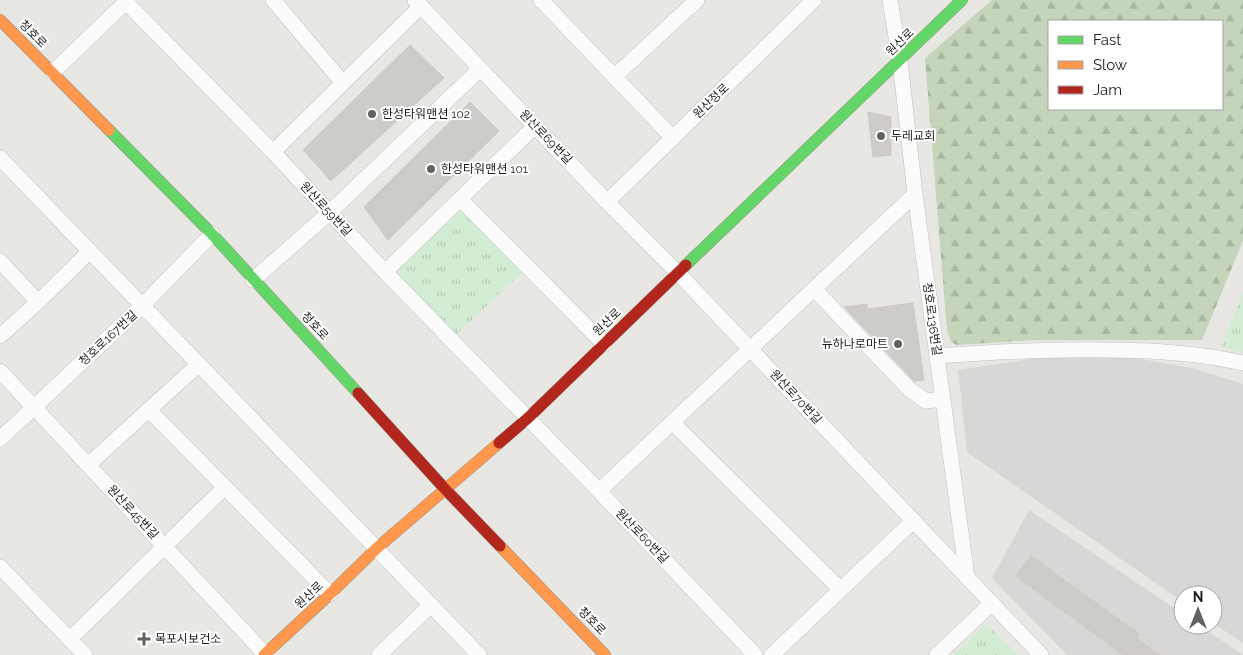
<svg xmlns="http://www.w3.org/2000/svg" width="1243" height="655" font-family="Raleway,'Noto Sans KR',sans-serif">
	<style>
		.residential { fill: #d8d7d5 }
		.forest { fill: url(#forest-firs); fill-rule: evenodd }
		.park { fill: url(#park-tufts) }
		.building { fill: #ceccc9; stroke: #ccc9c5 }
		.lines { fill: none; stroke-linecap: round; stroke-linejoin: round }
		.street-casing { stroke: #c0bfbe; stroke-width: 16 }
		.fast-casing { stroke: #8f907e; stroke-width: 12 }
		.slow-casing { stroke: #8f907e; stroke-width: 12 }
		.jam-casing { stroke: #8f907e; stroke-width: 12 }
		.street { stroke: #fcfbfb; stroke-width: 15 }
		.fast { stroke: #63d668; stroke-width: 11 }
		.slow { stroke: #ff974d; stroke-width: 11 }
		.jam { stroke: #b3261e; stroke-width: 11 }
		.poi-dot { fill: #636261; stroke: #fff; stroke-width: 2 }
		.labels { text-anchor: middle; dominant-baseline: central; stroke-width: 4; stroke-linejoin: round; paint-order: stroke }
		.street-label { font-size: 12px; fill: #1b1b1b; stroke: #fff }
		.poi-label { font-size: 12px; fill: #1b1b1b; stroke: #fff; text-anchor: start }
	</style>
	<defs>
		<pattern id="forest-firs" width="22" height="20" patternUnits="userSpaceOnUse" patternTransform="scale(1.25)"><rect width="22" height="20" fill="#c4d5bb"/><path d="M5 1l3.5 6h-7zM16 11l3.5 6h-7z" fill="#a8b6a0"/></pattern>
		<pattern id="park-tufts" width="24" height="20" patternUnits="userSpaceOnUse" patternTransform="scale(1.25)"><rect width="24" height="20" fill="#d3edd4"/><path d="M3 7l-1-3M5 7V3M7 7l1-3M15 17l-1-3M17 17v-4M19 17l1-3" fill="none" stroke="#b5cbb5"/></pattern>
	</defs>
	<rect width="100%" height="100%" fill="#e9e7e3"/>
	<path class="residential" d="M1090,350l102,18 51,16v259l-30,-20v-28h-30v7l-216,-150 -9,-82z
		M1029,510l154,104v11h16l44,30h-176l-75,-77z"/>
	<path class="forest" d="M992,0h251v241l-41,99h-167l-78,5 -6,-3 -4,-11 -22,-273zM1049,21h173v88h-173z"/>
	<path class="park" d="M464,211l58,61 -67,64 -58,-60 1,-8 57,-55z
		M1243,292v61l-22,-7z
		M986,624l32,31h-65z"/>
	<path class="building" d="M410,45l34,33 -113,103 -28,-31z
		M470,102l29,29 -111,109 -24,-33z
		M868,112l23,5v38l-18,2z
		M913,303l11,77 -10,1 -70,-74 23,-3v5z
		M1031,556l108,78 -3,4 24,17h-37l-107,-79z"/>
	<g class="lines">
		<g class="street-casing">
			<path id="street" d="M124,0l149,152 112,120 214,219 156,164
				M273,0l70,83
				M415,0l192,202 71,71 72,76 291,306
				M541,0l132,138
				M890,0l10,61 15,133 52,383
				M53,72l75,-72
				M614,77l83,-77
				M273,152l148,-146
				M0,158l479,497
				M460,199l144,145
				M607,202l207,-202
				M0,261l38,41
				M385,272l150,-146
				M253,280l76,-67 151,-144
				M814,289l95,100 17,12 17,-2
				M0,336l38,-34 52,-51
				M937,356c56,-4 112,-7 169,-6 46,0 92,3 137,13
				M0,371l266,284
				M149,410l181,184
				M672,422l168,167
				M0,439l143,-134 69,-71
				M88,465l111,-101
				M599,491l316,-297
				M0,567l85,88
				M70,639l155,-152
				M379,655l52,-50
				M772,655l141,-134
				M937,655l55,-52"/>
		</g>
		<g class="fast-casing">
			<path id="fast" d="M109,130l103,104 146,159
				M686,265l276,-265"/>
		</g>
		<g class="slow-casing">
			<path id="slow" d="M0,20l109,110
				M500,546l105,109
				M264,655l66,-61 47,-46 122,-105"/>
		</g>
		<g class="jam-casing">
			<path id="jam" d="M358,393l87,96 55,57
				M499,443l29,-25 158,-153"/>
		</g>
		<use href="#street" class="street"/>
		<use href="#fast" class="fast"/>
		<use href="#slow" class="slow"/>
		<use href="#jam" class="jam"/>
	</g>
	<g class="poi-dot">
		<circle cx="372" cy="114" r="5"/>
		<circle cx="881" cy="136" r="5"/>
		<circle cx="431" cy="169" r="5"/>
		<circle cx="898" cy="344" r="5"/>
		<path d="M141.5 631.5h5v5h5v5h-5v5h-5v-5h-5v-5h5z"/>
	</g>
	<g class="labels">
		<g class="street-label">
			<text transform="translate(33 34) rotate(45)">청호로</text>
			<text transform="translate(900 42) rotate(-44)">원산로</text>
			<text transform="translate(711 101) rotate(-44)">원산정로</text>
			<text transform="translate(546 137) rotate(46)">원산로69번길</text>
			<text transform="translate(326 209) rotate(47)">원산로59번길</text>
			<text transform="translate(932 319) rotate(82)">청호로136번길</text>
			<text transform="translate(607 322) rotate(-44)">원산로</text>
			<text transform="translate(315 326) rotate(47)">청호로</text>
			<text transform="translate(108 338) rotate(-43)">청호로167번길</text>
			<text transform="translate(796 397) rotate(47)">원산로70번길</text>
			<text transform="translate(133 512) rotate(47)">원산로45번길</text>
			<text transform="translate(642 536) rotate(46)">원산로60번길</text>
			<text transform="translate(309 595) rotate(-43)">원산로</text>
			<text transform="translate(592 621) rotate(46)">청호로</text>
		</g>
		<g class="poi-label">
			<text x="382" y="114">한성타워맨션 102</text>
			<text x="891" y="136">두레교회</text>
			<text x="441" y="169">한성타워맨션 101</text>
			<text x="888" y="344" text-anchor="end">뉴하나로마트</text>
			<text x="155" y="639">목포시보건소</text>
		</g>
	</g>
	<rect x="1048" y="20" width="175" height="90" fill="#ffffff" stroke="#a4a4a4"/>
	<rect x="1058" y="36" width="25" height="8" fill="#63d668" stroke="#a4a4a4"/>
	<text x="1093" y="45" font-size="15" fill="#1b1b1b">Fast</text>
	<rect x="1058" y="61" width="25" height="8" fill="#ff974d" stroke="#a4a4a4"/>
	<text x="1093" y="70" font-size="15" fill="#1b1b1b">Slow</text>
	<rect x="1058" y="86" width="25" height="8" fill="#b3261e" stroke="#a4a4a4"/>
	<text x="1093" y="95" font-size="15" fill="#1b1b1b">Jam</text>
	<g transform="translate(1198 610)"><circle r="24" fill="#ffffff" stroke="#a4a4a4"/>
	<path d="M0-4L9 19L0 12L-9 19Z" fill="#636261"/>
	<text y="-8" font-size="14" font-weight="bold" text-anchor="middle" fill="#1b1b1b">N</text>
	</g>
</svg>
